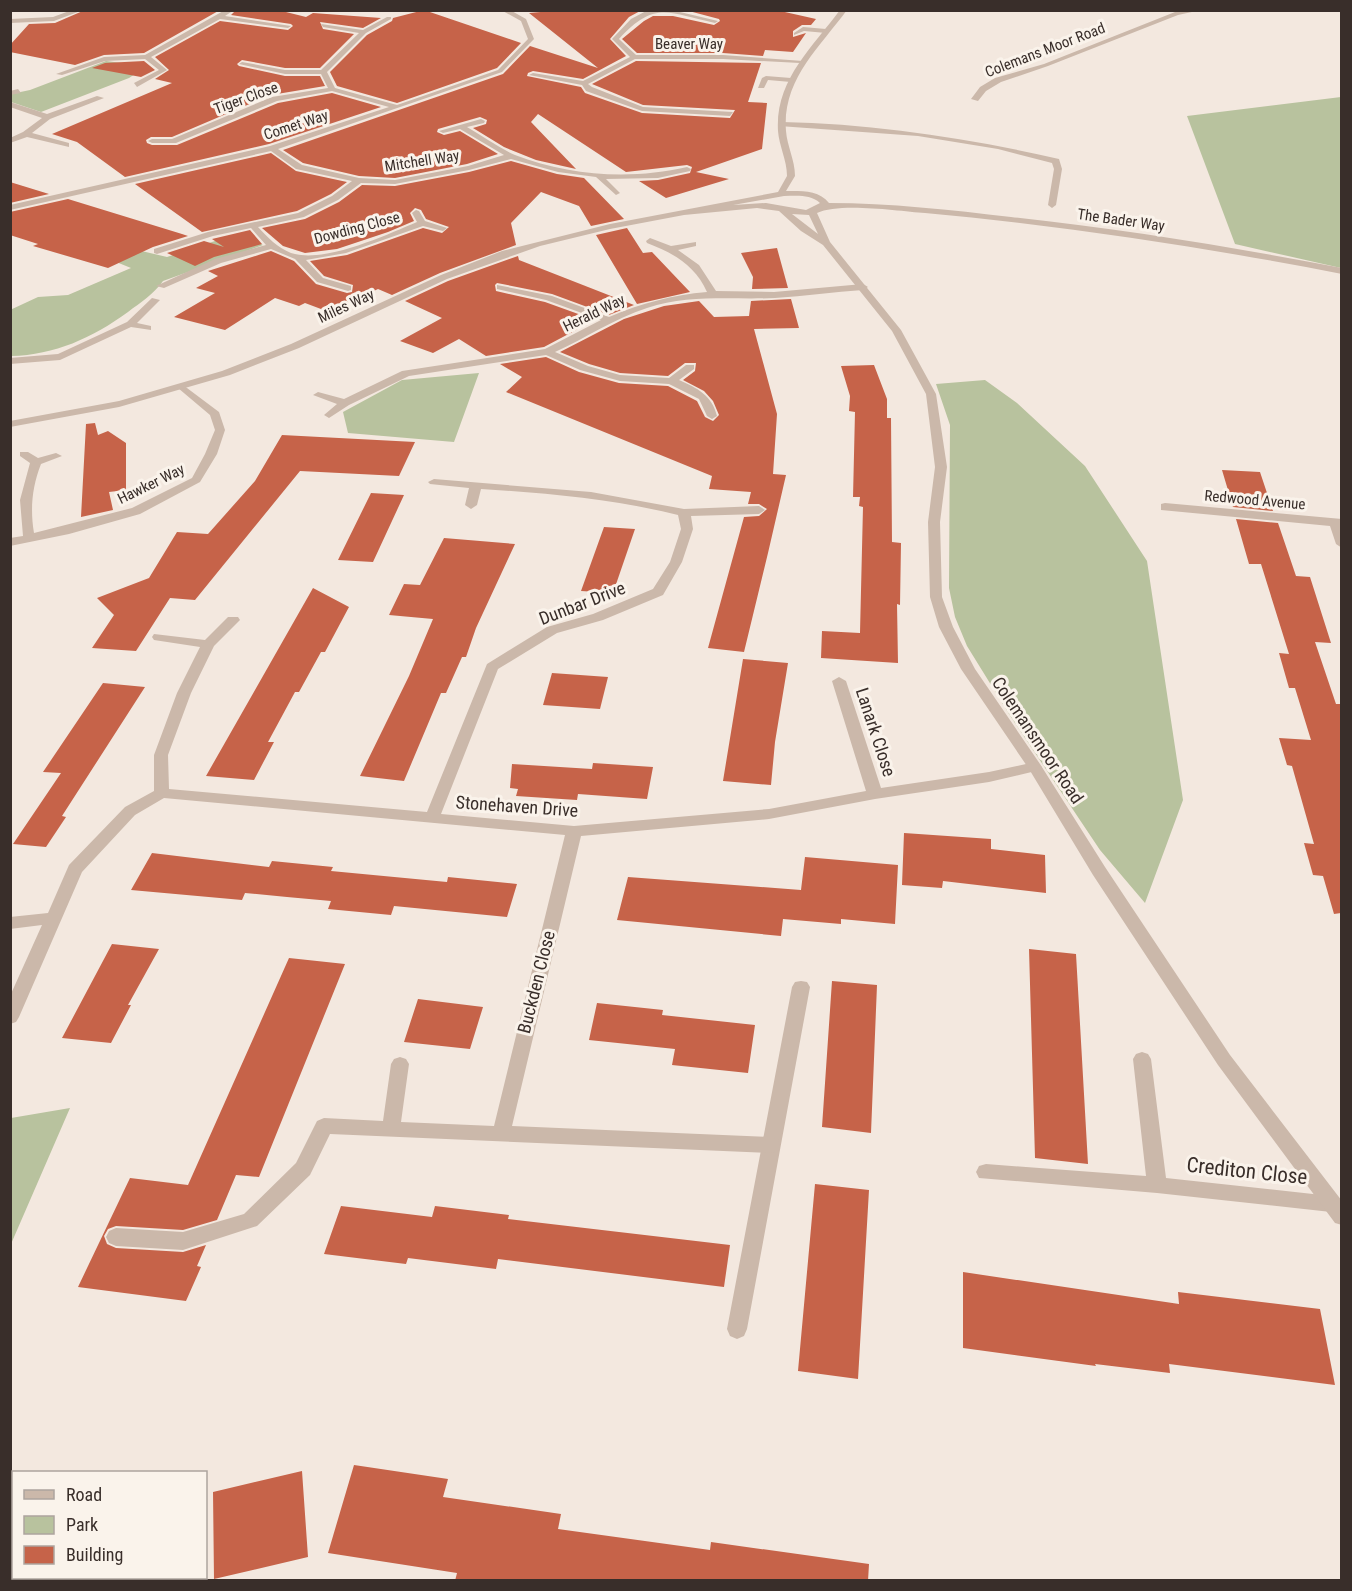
<svg xmlns="http://www.w3.org/2000/svg" width="1352" height="1591" font-family="'Roboto Condensed',sans-serif">
	<style>
		.green { fill: #b8c29e }
		.building { fill: #c66349 }
		.lines { fill: none; stroke-linecap: round; stroke-linejoin: round }
		.service { fill: #cbb8aa; fill-rule: evenodd }
		.minor { fill: #cbb8aa; fill-rule: evenodd }
		.tertiary { fill: #cbb8aa; fill-rule: evenodd }
		.labels { text-anchor: middle; dominant-baseline: central; stroke-width: 6; stroke-linejoin: round; paint-order: stroke }
		.far-street-label { font-size: 15px; fill: #392e2a; stroke: #faf3eb }
		.street-label { font-size: 18px; fill: #392e2a; stroke: #faf3eb }
		.near-street-label { font-size: 21px; fill: #392e2a; stroke: #faf3eb }
	</style>
	<rect width="100%" height="100%" fill="#f3e8df"/>
	<path class="green" d="M106,61l24,3 8,8 -9,6 -88,34 -30,-10v-8l19,-4z
		M1341,97v171l-106,-24 -48,-128z
		M239,233l24,12 -100,36c-10,14 -22,21 -35,31 -36,26 -73,43 -117,44l-1,-46 28,-13 30,-2 63,-27 -37,-15 22,-8 51,12z
		M479,373l-25,69 -106,-9 -5,-21 59,-32z
		M985,380l32,23 68,63 62,95 36,239 -38,103 -45,-53 -91,-136 -42,-68 -12,-29 -6,-29 1,-163 -14,-41z
		M70,1108l-59,136v-126z"/>
	<path class="building" d="M85,10h135l-76,43 -40,2 -29,10 -65,-13v-7l19,-21 26,-1z
		M236,10h42l28,7 7,-4 68,5 -18,10 -43,-6 3,7 31,5 -34,34h-35l-43,-8 -5,4 2,2 46,10h35l5,10 -54,9 -99,42h-21l-5,3 1,3 5,2h25l101,-42 54,-10 49,14 -112,37 -144,33 -48,-35 -25,-8 120,-51 -17,-4 14,-9 -14,-13 65,-36 68,9 5,-4 -2,-2 -60,-9z
		M424,10l97,33 -24,25 -100,35 -60,-17 -7,-14 37,-37 25,-14 1,-3z
		M564,10h78l-13,7 -19,22 16,17 -43,23 -50,-8 -5,2 -1,3 54,11 4,6 57,20 88,5 5,-8 -92,-5 -51,-21 44,-23 125,2 -13,39 19,1 -5,46 -66,23 33,7 -63,19 -27,-17 19,-1 32,-7 2,-6 -5,-2 -61,7 -88,-58 -7,8 45,47 -40,-9 -32,-13 -31,-19 13,-4 1,-4 -7,-3 -42,12 -1,3 7,3 16,-4 38,23 -31,10 -72,14 -36,-2 -56,-13 -20,-13 220,-76 27,-28 68,22 -69,-55z
		M685,10h91l40,9 -5,6h-9l-9,6v6l13,-4 -13,19 -28,-2 -2,6 -40,-3h-86l-15,-14 22,-18 9,-5h20l41,9 6,-4 -1,-2z
		M144,61l11,9 -14,7 -49,-9 13,-5z
		M271,153l25,18 51,11 -16,12 -34,17 -95,21 -67,-48z
		M511,161l46,13 27,4 40,41 -33,7 -12,-20 -38,-14 -30,31 5,22 -76,28 -48,22 -14,-6 -49,23 -24,-9 -6,3 -24,-8 -50,32 -51,-13 41,-24 -19,-5 22,-12 -10,-5 63,-20 23,10 22,23 31,9 5,-1 1,-7 -29,-9 -14,-15 37,-6 76,-27 19,5 7,-6 -23,-8 -5,-9 -6,-2 -5,5 4,8 -26,11 -51,17 -32,4 -22,-7 -21,-18 43,-9 34,-17 23,-17 33,1 74,-14z
		M10,182l39,12 -39,9z
		M68,199l114,35 6,2 -35,11 -45,21 -75,-22 5,-2 -28,-9v-23z
		M627,228l16,25 9,-1 38,40 -53,12 -41,-69z
		M250,230l12,14 -48,13 -19,9 -28,-13 37,-12 20,6 -12,-8z
		M777,248l11,40 -36,1 1,-12 -12,-24z
		M518,256l1,4 115,45 -25,10 -57,-21 -55,-11 -2,2 1,6 49,11 50,18 -51,27 -58,9 -27,-17 -26,14 -33,-12 42,-23 -37,-17 43,-20z
		M791,299l8,29 -45,1 23,85 -4,60 13,1 -18,78 -24,99 -36,-4 36,-131 15,-1 8,-7 -8,-5h-11l3,-12 -42,-3 3,-13 -206,-84 16,-15 -22,-13 46,-7 33,15 40,11 49,3 29,15 8,16 8,4 6,-6 -6,-14 -9,-10 -21,-11 12,-9 1,-8h-11l-17,13 -48,-3 -31,-9 -29,-12 64,-33 40,-13 35,-5 15,16 35,-1 2,-15z
		M874,365l13,34v19h4l1,124 9,1 -1,62 -3,-1 1,59 -77,-5 1,-27 38,2 3,-126 -4,-1 1,-9h-7l2,-85 -6,-1 1,-15 -9,-30z
		M95,423l3,12 10,-4 18,12v47l-17,2 4,18 -32,7 5,-93z
		M282,435l133,7 -16,34 -99,-5 -105,129 -25,-2 -34,53 -44,-3 22,-33 -17,-17 52,-20 28,-46 31,2 47,-53z
		M1222,470l38,2 13,39 -40,-4z
		M371,493l33,2 -31,67 -35,-2z
		M1236,519l42,4 18,53 14,1 21,66 -16,-1 21,62h5v209l-7,1 -11,-38 -10,-1 -9,-32 10,1 -22,-78 -5,-1 -8,-27 32,2 -16,-52h-6l-10,-35 10,1 -28,-90h-12z
		M604,527l31,2 -22,64 -32,-2z
		M444,538l71,6 -39,84 -10,29h-4l-16,36h-5l-37,88 -44,-5 49,-100 24,-57 -44,-4 15,-31 16,1z
		M313,588l36,19 -24,45h-4l-22,40h-4l-27,50h6l-20,38 -48,-4z
		M743,659l45,4 -13,79 -4,43 -48,-4z
		M552,673l56,4 -8,32 -57,-4z
		M103,683l42,4 -83,129 4,1 -20,30 -33,-3 48,-71 -18,-1z
		M593,763l60,4 -6,32 -69,-5 -1,6 -61,-4 2,-7 -8,-1 2,-24 80,5z
		M904,833l87,6v10l54,6 1,38 -103,-12 -1,7 -40,-3z
		M152,853l117,14 3,-6 61,6 -2,4 116,11 1,-5 69,7 -10,33 -113,-11 -3,9 -63,-6 3,-8 -44,-4 -42,-4 -3,7 -111,-10z
		M805,857l93,8 -3,59 -54,-5v5l-58,-5 -2,17 -164,-16 11,-43 173,13z
		M112,944l47,5 -31,56h3l-20,38 -49,-5z
		M1029,949l47,5 12,210 -53,-6z
		M289,958l56,6 -86,213 -23,-2 -19,45 -34,10 -67,-4 -8,3 -4,7 3,8 9,4 67,4 23,-7 -9,21 4,1 -15,34 -108,-14 52,-109 58,7z
		M832,981l45,4 -6,148 -49,-6z
		M418,999l65,8 -13,42 -66,-7z
		M597,1003l66,7 -1,5 93,10 -7,48 -76,-8 3,-16 -86,-9z
		M815,1184l54,6 -11,189 -60,-8z
		M341,1206l91,11 3,-11 74,9 -1,4 222,26 -6,42 -226,-28 -2,10 -88,-11 -2,6 -82,-10z
		M963,1272l216,32 -1,-12 142,17 15,76 -166,-21 1,9 -75,-9 1,2 -133,-18z
		M354,1465l94,14 -5,18 118,17 -3,15 152,21 1,-8 158,22 -1,17h-413l2,-8 -129,-20z
		M302,1471l6,86 -94,22 -1,-87z"/>
	<g class="lines">
		<path class="service" d="M803,27l23,2 3,2 -3,2 -22,-2 -10,4v-2z
			M766,76l25,2 4,2 -4,2 -23,-2 -4,8h-6l4,-10z
			M782,122c94,2 185,16 277,37l3,10 -6,36 -4,3 -4,-3 6,-36 -2,-6 -54,-14 -80,-13 -139,-10 -1,-2z
			M801,981l6,1 3,5 -63,342 -3,7 -7,3 -7,-3 -3,-7 65,-342 3,-5z"/>
		<path class="minor" d="M72,10h11l-29,11 -44,2v-4l43,-2z
			M225,10h9l-9,6 66,10 -3,2 -68,-9 -69,38 16,13 -30,17 -3,-4 25,-13 -14,-11 -40,2 -43,14 -6,-1 48,-17 41,-2z
			M501,10h9l16,9 8,20 -32,33 -224,77 24,16 57,13 36,2 73,-14 36,-11 -44,-26 -17,4 -4,-2 42,-12 4,2 -1,2 -17,4c16,9 32,21 48,28 54,21 116,25 172,12l4,2 -1,2 -32,7 -52,1 14,14 -4,2 -20,-18 -38,-5 -47,-13 -42,11 -74,14 -34,-1 -23,17 -34,17 -46,10c9,10 20,21 33,26 33,11 95,-18 126,-31l-5,-9 4,-3 3,1 6,10 22,7 -4,3 -20,-5 -77,27 -40,7 17,18 28,8v4l-3,1 -31,-9 -22,-23 -24,-10 -50,14 -57,25 -8,-2 59,-27 51,-14 -15,-17 -38,8 -56,18 -3,-1v-4l54,-17 90,-19 34,-17 20,-15 -56,-12 -25,-18 -261,59v-5l260,-59 119,-39 -57,-16 -55,10 -101,42h-24l-4,-2 4,-2h20l100,-42 56,-9 -7,-14h-36l-46,-10 3,-2 43,8h36l38,-37 -36,-6 -2,-3 42,6 24,-13h4v2l-25,14 -39,39 8,16 62,17 101,-35 30,-31 -7,-18z
			M648,10h35l-3,2 38,9 -3,2c-47,-10 -60,-23 -96,16l17,16h87l80,6 -3,2 -77,-4h-88l-47,25 4,3 51,20 90,5 -3,4 -88,-5 -56,-20 -4,-6 -53,-10 4,-2 50,8 47,-24 -18,-18 19,-20z
			M1201,10l-23,5 -130,51 -47,16 -15,9 -8,10 -7,-2 9,-12 15,-9 49,-14 131,-52z
			M18,89l3,4 -11,2v-4z
			M97,96l7,2 -54,21 -18,14 37,10v4l-42,-10 -17,6v-5l13,-6 19,-14 -32,-11v-5l37,12z
			M650,238l21,8 25,-4v4l-18,4 21,15 17,26 58,1 89,-8 5,3 -5,3c-29,2 -58,6 -88,8 -43,2 -85,-4 -128,10 -32,10 -61,30 -92,44l33,14 32,9 49,3 17,-13h8v4l-15,11c18,8 33,15 38,36l-5,3 -5,-3 -8,-17 -30,-15 -49,-3 -40,-11 -34,-15 -137,21 -60,29 -20,13 -5,-3 13,-11 -24,-9 5,-3 26,7 58,-28 143,-22 56,-29 -55,-20 -49,-11v-4l55,11 57,21c33,-14 63,-22 98,-25 -12,-27 -34,-39 -60,-49l-1,-2z
			M152,298l8,2 -23,23 14,3v4l-20,-3 -71,33 -50,4v-6l48,-4 69,-32z
			M183,385l36,27 6,18 -8,24 -17,28 -60,32 -71,20 -59,12v-8l13,-2 -3,-36 10,-37 -10,-7v-4h8l10,6 18,-5 6,3 -21,8c-9,23 -11,45 -7,69l98,-25 60,-30 13,-24 10,-24 -5,-15 -32,-27z
			M434,479l157,13 93,17 75,-3 6,4 -6,4 -68,2 2,13 -11,33 -19,33 -60,25 -46,13 -59,36 -57,145 133,12 195,-17 97,-18 -34,-110 7,-4 7,4 35,107 108,-16 46,-10 7,5 -2,3 -51,12 -114,17 -106,20 -188,17 -69,290 259,11 7,2 2,6 -2,6 -7,2 -441,-19 -20,41 -53,51 -74,24 -67,-4 -7,-3 -3,-6 3,-6 7,-3 67,4 61,-18 52,-51 21,-42 7,-3 59,3 8,-57 3,-5 6,-2 6,2 3,5 -8,58 93,4 71,-291 -401,-37 -29,17 -53,57 -63,145 -3,5 -6,2v-28l32,-71 -32,4v-12l38,-4 21,-48 56,-58 29,-16v-36l23,-62 23,-46 -46,-7 -2,-3 2,-3 51,6 23,-23h10l2,3 -26,26 -23,47 -23,62 1,34 258,23 60,-148 60,-37 46,-13 60,-25 17,-27 11,-33 -3,-14c-65,-16 -130,-22 -197,-26l-4,16 -6,4 -6,-4 4,-17 -39,-4 -2,-2z
			M1165,503l177,16v29l-6,-4 -6,-18 -169,-16v-6z
			M1142,1052l6,2 3,5 15,119 165,18 7,2 3,6 -3,6 -7,2 -174,-19 -178,-15 -3,-6 3,-6 7,-2 160,12 -13,-117 3,-5z"/>
		<path class="tertiary" d="M840,10h7c-28,38 -65,70 -61,121 1,15 9,29 9,45l-9,15c16,0 33,-1 43,12 61,0 122,7 182,14 111,12 221,30 331,51v6c-138,-27 -277,-48 -417,-61 -26,-2 -86,-11 -108,0l13,29 71,88 35,64 11,73 -7,55 2,75 11,30 22,42 65,95 65,103 125,188 112,146v24l-7,-2 -117,-158 -125,-190 -64,-106 -68,-100 -22,-42 -9,-30 -2,-75 7,-55 -9,-73 -34,-63 -69,-86 -22,-14 -22,-20 -22,-3 -73,7 -74,14 -70,17 -93,33 -148,69 -69,27 -111,32 -109,20v-6l109,-20 103,-30 69,-27 150,-69 61,-24 108,-27 168,-32 9,-16c0,-16 -8,-30 -9,-45 -3,-51 34,-83 62,-121zM784,196c13,0 26,-2 36,7l-14,7 -40,-7 -33,2zM792,214l17,1 9,19z"/>
	</g>
	<g class="labels">
		<g class="far-street-label">
			<text x="689" y="44">Beaver Way</text>
			<text transform="translate(1045 50) rotate(-21)">Colemans Moor Road</text>
			<text transform="translate(246 98) rotate(-20)">Tiger Close</text>
			<text transform="translate(296 125) rotate(-18)">Comet Way</text>
			<text transform="translate(422 161) rotate(-9)">Mitchell Way</text>
			<text transform="translate(1121 220) rotate(8)">The Bader Way</text>
			<text transform="translate(357 228) rotate(-15)">Dowding Close</text>
			<text transform="translate(346 306) rotate(-25)">Miles Way</text>
			<text transform="translate(594 313) rotate(-26)">Herald Way</text>
			<text transform="translate(151 484) rotate(-26)">Hawker Way</text>
			<text transform="translate(1255 500) rotate(5)">Redwood Avenue</text>
		</g>
		<g class="street-label">
			<text transform="translate(582 603) rotate(-21)">Dunbar Drive</text>
			<text transform="translate(876 732) rotate(72)">Lanark Close</text>
			<text transform="translate(1038 740) rotate(56)">Colemansmoor Road</text>
			<text transform="translate(517 806) rotate(4)">Stonehaven Drive</text>
			<text transform="translate(536 982) rotate(-76)">Buckden Close</text>
		</g>
		<g class="near-street-label">
			<text transform="translate(1247 1171) rotate(6)">Crediton Close</text>
		</g>
	</g>
	<rect width="1352" height="1591" fill="none" stroke="#392e2a" stroke-width="24"/>
	<rect x="12" y="1471" width="195" height="108" fill="#faf3eb" stroke="#ada49e" stroke-width="1.5"/>
	<rect x="24" y="1490" width="30" height="9" fill="#cbb8aa" stroke="#ada49e" stroke-width="1.5"/>
	<text x="66" y="1501" font-size="18" fill="#392e2a">Road</text>
	<rect x="24" y="1516" width="30" height="18" fill="#b8c29e" stroke="#ada49e" stroke-width="1.5"/>
	<text x="66" y="1531" font-size="18" fill="#392e2a">Park</text>
	<rect x="24" y="1546" width="30" height="18" fill="#c66349" stroke="#ada49e" stroke-width="1.5"/>
	<text x="66" y="1561" font-size="18" fill="#392e2a">Building</text>
</svg>
